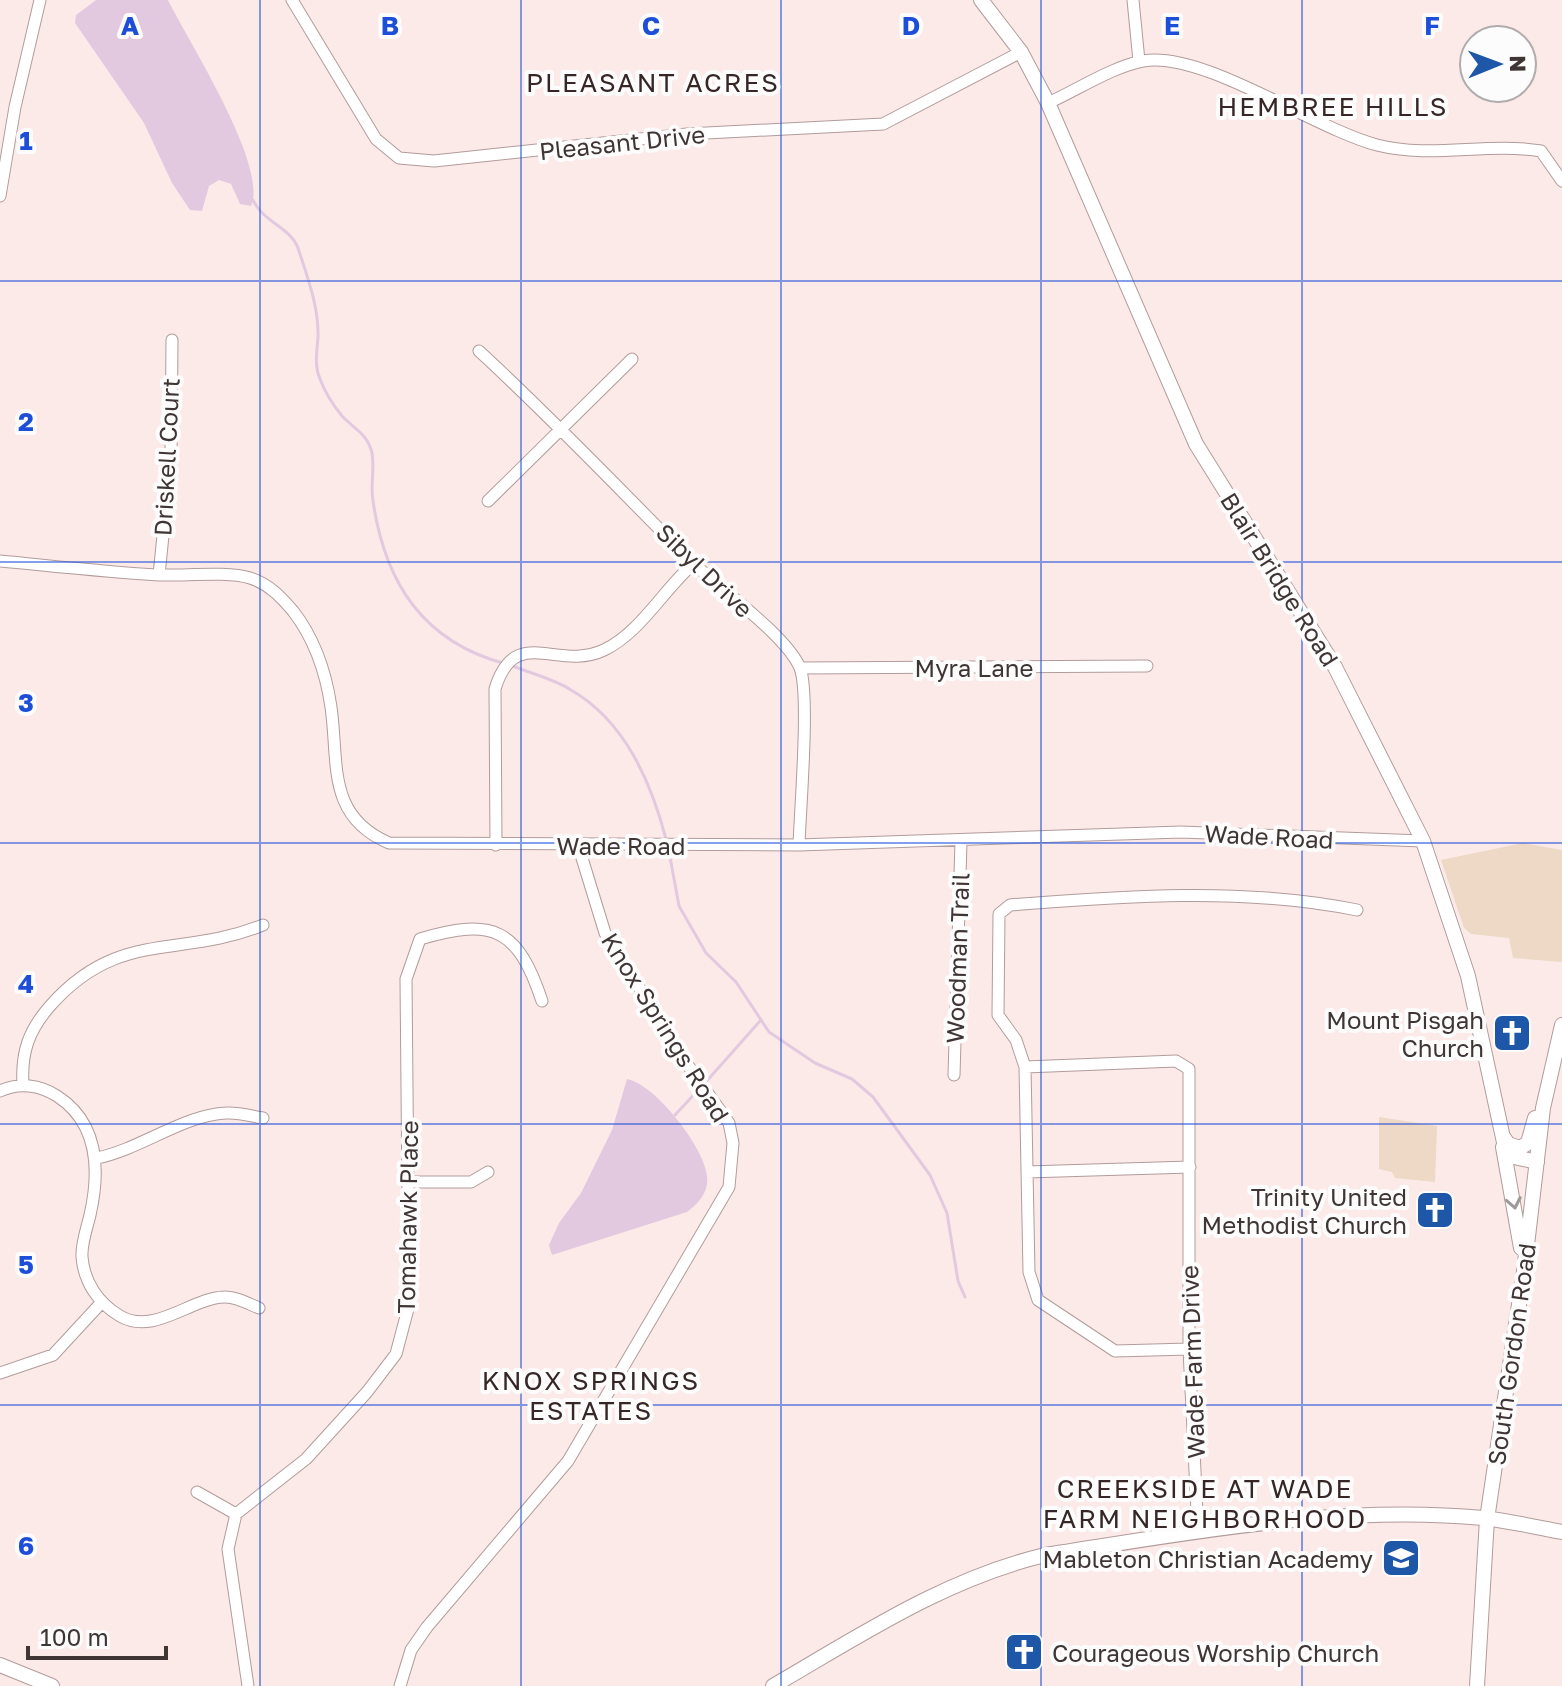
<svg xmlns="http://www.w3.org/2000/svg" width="1562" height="1686" font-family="'Golos Text',sans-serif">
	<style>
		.green { fill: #edd9c5 }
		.water { fill: #e3c9df }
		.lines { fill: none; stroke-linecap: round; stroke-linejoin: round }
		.stream { stroke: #e3c9df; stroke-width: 3 }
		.minor-casing { stroke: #b19c9b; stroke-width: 13 }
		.tertiary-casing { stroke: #b19c9b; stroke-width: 16 }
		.minor { stroke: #fff; stroke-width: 11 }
		.tertiary { stroke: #fff; stroke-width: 14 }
		.oneway { stroke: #9e9a9a }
		.grid { fill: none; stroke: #1d4ed8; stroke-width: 2; stroke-opacity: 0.55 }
		.labels { text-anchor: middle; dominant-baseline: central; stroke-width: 8; stroke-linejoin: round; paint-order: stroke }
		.street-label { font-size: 24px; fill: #3e3534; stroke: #fcfcfc }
		.poi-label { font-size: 24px; fill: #3e3534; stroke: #fcfcfc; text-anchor: end }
		.neighbourhood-label { font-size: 26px; letter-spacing: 2px; fill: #372626; stroke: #fcfcfc }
		.grid-label { font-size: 26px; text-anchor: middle; font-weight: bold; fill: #1d4ed8; stroke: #fcfcfc; stroke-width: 8; stroke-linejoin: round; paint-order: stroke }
	</style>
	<rect width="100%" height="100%" fill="#fceae9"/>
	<path class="green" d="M1523,843l39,7v112l-49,-4 -4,-20 -38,-4 -7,-6 -23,-68z
		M1379,1117l58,9 -2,56 -40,-4 -3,-6 -13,-3z"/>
	<path class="water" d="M96,0h72c20,41 101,166 83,206l-11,-2 -9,-20 -12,-4 -10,6 -7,25 -12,-1 -18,-27 -28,-60 -69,-100 1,-8z
		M627,1079c28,5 78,69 80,97 2,16 -8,27 -20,36l-135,43 -3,-10 10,-22 22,-30 31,-63z"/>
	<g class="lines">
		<path class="stream" d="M253,200c10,22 37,27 45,48 9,28 21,59 20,89 -1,15 -4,28 2,42 5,13 13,26 22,37 11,12 26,18 30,37 3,15 -2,32 1,48 12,82 50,141 133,163
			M513,666c19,8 41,13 58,24 54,31 80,92 95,149
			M668,846l11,60 27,47 30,29 33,50 46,31 37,16 21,18 57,78 17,38 11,68 7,16
			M705,1083l55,-62
			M675,1115l25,-27"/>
		<g class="minor-casing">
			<path id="minor" d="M292,0l84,139 23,19 35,3 253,-27 196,-10 138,-72
				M1133,0l6,61
				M1048,103c27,-12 66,-37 95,-42 59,-11 172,68 234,84 54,14 110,-3 164,6l21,30
				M0,196l15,-89 25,-107
				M479,351c74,68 142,140 213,211 27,26 95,74 108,106 10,26 0,143 -1,177
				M488,501l144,-142
				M0,561c53,5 106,11 159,14 26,1 68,-4 91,3 19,6 31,19 43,33 21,27 33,62 38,96 8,56 -5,109 58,136l410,2 382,-13 242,9
				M159,575l12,-119 1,-116
				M800,668l347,-2
				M496,845l-1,-156c20,-66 62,-17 109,-39 36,-17 60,-61 90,-87
				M1025,1067l151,-6 13,8v280l9,183
				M954,1075l7,-233
				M23,1084c-2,-32 6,-54 27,-78 69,-78 129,-47 213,-81
				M0,1091c19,-9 40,-6 57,5 42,27 43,75 33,119 -3,13 -9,29 -8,42 2,25 16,46 38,59 34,20 71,-18 104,-19 11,-1 25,7 35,11
				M97,1158c44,-9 86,-43 129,-45 12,-1 25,3 37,5
				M1027,1172l163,-5
				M409,1182h62l17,-10
				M1189,1349l-74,2 -77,-51 -9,-28 -4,-205 -9,-27 -18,-25 1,-101 11,-9c114,-9 234,-18 347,5
				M0,1373l53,-18 49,-53
				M197,1492l39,22
				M248,1686l-20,-137 8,-35 70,-55 61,-67 29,-38 13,-49 -3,-326 14,-40c74,-22 98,-10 122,62
				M400,1686l11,-36 16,-23 141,-166 161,-274 4,-44 -4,-20 -42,-59 -82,-131 -27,-88"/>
		</g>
		<g class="tertiary-casing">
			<path id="tertiary" d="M981,0l40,52 27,51 148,341 139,223 88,174 45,135 37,171 9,10 23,5
				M1504,1138l4,6 12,4 8,-5 7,-25
				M1503,1147l18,101
				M0,1665l52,21
				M773,1686c88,-51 172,-107 272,-131 143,-22 293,-51 438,-37 27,3 53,9 79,14
				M1477,1686l10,-167 37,-248 19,-163 19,-83"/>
		</g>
		<use href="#minor" class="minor"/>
		<use href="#tertiary" class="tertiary"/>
	</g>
	<defs><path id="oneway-chevron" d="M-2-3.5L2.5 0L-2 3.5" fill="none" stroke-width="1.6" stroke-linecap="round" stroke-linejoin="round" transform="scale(2)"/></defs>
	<use class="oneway" href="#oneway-chevron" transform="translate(1514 1203) rotate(79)"/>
	<path class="grid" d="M260,0v1686M521,0v1686M781,0v1686M1041,0v1686M1302,0v1686M0,281h1562M0,562h1562M0,843h1562M0,1124h1562M0,1405h1562"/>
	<defs>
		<g id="church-square" transform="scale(2)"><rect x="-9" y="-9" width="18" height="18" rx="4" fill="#1e56a8" stroke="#fcfcfc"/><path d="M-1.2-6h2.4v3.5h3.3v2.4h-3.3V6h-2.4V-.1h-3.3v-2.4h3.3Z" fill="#fff"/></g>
		<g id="school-square" transform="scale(2)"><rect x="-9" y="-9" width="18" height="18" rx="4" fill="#1e56a8" stroke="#fcfcfc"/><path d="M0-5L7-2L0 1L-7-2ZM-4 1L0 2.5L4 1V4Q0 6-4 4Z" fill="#fff"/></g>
	</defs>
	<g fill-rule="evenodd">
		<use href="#church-square" x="1512" y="1033"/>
		<use href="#church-square" x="1435" y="1210"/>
		<use href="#school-square" x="1401" y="1558"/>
		<use href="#church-square" x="1024" y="1652"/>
	</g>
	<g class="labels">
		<g class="street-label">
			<text transform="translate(622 142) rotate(-6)">Pleasant Drive</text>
			<text transform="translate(166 457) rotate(-87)">Driskell Court</text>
			<text transform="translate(705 570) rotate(44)">Sibyl Drive</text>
			<text transform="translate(1280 579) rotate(58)">Blair Bridge Road</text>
			<text x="974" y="667">Myra Lane</text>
			<text transform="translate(1269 836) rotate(3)">Wade Road</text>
			<text x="621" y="845">Wade Road</text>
			<text transform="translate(957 958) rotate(-88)">Woodman Trail</text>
			<text transform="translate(666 1027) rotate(58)">Knox Springs Road</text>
			<text transform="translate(407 1217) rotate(-89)">Tomahawk Place</text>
			<text transform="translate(1511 1354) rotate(-82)">South Gordon Road</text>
			<text transform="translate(1192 1362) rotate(-92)">Wade Farm Drive</text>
		</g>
		<g class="poi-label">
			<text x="1484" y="1019">Mount Pisgah<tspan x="1484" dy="28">Church</tspan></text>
			<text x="1407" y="1196">Trinity United<tspan x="1407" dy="28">Methodist Church</tspan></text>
			<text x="1373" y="1558">Mableton Christian Academy</text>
			<text x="1052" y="1652" text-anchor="start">Courageous Worship Church</text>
		</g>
		<g class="neighbourhood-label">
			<text x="653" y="82">PLEASANT ACRES</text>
			<text x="1333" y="106">HEMBREE HILLS</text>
			<text x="591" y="1380">KNOX SPRINGS<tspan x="591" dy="30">ESTATES</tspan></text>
			<text x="1205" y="1488">CREEKSIDE AT WADE<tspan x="1205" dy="30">FARM NEIGHBORHOOD</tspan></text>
		</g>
	</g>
	<g class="grid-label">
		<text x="130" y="35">A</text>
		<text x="390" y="35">B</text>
		<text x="651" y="35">C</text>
		<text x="911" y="35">D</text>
		<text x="1172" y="35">E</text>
		<text x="1432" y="35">F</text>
		<text x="26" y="150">1</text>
		<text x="26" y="431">2</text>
		<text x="26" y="712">3</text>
		<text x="26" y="993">4</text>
		<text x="26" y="1274">5</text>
		<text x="26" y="1555">6</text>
	</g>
	<g transform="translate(1498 64) rotate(89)"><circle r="38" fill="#fcfcfc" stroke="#b0acac" stroke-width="2"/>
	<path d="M0-6L14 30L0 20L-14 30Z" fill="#1e56a8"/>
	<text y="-12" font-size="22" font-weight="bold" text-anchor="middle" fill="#3e3534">N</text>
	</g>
	<path d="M28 1646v12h138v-12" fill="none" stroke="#3e3534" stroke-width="4"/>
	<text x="40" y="1646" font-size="24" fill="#3e3534" stroke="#fcfcfc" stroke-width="6" paint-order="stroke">100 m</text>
</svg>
